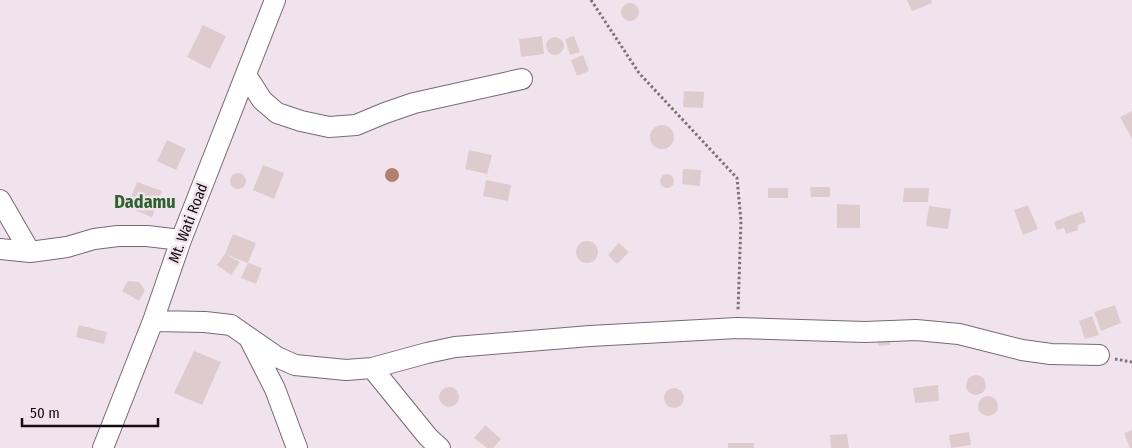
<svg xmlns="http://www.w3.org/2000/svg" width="1132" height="448" font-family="'Fira Sans Condensed',sans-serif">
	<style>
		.building { fill: #decbce }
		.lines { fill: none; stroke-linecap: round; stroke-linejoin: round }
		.minor-casing { stroke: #776a73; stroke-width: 22 }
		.path { stroke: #7b7278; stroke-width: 3; stroke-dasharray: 2.5 2.5; stroke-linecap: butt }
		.minor { stroke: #fff; stroke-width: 20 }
		.tree { fill: #b2806e }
		.labels { text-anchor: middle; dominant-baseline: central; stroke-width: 5; stroke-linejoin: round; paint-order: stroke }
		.street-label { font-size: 15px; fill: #110d10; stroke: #f1e3ed }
		.quarter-label { font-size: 18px; font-weight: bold; fill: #2d622d; stroke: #f1e3ed }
	</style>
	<rect width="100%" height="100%" fill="#f1e3ed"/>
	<path class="building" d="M907,0h24l1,3 -20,8z
		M621 12a9 9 0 1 1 18 0a9 9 0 1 1-18 0Z
		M203,25l23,11 -16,33 -23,-12z
		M542,36l2,18 -23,3 -2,-18z
		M574,36l6,16 -10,3 -5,-16z
		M546 46a9 9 0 1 1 18 0a9 9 0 1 1-18 0Z
		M583,55l6,16 -12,5 -6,-16z
		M684,91l20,1 -1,16 -20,-1z
		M1132,111v28l-12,-22z
		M650 137a12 12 0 1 1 24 0a12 12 0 1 1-24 0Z
		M167,140l19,9 -10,21 -19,-9z
		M469,150l23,5 -5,19 -22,-5z
		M263,165l21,8 -10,26 -21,-9z
		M683,169l18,1 -1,16 -18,-2z
		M230 181a8 8 0 1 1 16 0a8 8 0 1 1-16 0Z
		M660 181a7 7 0 1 1 14 0a7 7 0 1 1-14 0Z
		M486,180l25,5 -3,16 -25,-5z
		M137,182l25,9 -10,26 -25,-10z
		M810,187h20v10h-19z
		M768,188h20v10h-20z
		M904,188h25l-1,14h-25z
		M837,204l23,1v23h-23z
		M1028,205l10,24 -15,6 -9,-25z
		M929,206l22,3 -3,20 -22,-3z
		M1082,211l4,11 -8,3v5l-12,4 -2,-6 -7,2 -3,-8z
		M233,234l23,9 -8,20 14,5 -6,16 -15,-6 7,-15 -23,-9 15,8 -9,13 -14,-10 8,-11z
		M576 252a11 11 0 1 1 22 0a11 11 0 1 1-22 0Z
		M619,243l10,9 -12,12 -9,-9z
		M128,281l11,1 6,8 -6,11 -17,-10z
		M1115,305l6,18 -20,8 -7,-19z
		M1092,316l7,19 -14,4 -6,-18z
		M79,325l28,7 -3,12 -28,-7z
		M878,337h12v8l-12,1z
		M194,351l27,11 -19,43 -28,-12z
		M966 385a10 10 0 1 1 20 0a10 10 0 1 1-20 0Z
		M938,385l1,16 -24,2 -2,-15z
		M439 397a10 10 0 1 1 20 0a10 10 0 1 1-20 0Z
		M664 398a10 10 0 1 1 20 0a10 10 0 1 1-20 0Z
		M978 406a10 10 0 1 1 20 0a10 10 0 1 1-20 0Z
		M485,425l16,14 -8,9h-6l-13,-10z
		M1132,430v18h-2l-6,-15z
		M969,432l2,13 -20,3 -2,-13z
		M847,434l2,14h-18l-1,-13z
		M728,443h26v5h-26z"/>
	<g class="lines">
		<g class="minor-casing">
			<path id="minor" d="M246,75l16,25 15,13 24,8 28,6 27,-2 29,-12 29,-10 108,-24
				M0,200l30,52 37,-5 27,-8 24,-3h29l34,4
				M0,249l30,3
				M153,321l52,1 26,3 46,32 18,8 51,5 26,-2 55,-15 28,-6 135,-11 147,-8 128,4 51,-2 43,4 63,16 29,4 48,1
				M250,340l25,49 22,59
				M372,368l56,69 12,11
				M103,448l50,-127 28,-81 94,-240"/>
		</g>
		<path class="path" d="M591,0l48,73 98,105 4,43 -3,90
			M1115,359l17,3"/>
		<use href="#minor" class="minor"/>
	</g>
	<circle class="tree" cx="392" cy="175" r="7"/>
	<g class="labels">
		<g class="street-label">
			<text transform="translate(188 223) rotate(-69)">Mt. Wati Road</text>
		</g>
		<g class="quarter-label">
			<text x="145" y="202">Dadamu</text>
		</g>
	</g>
	<path d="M22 418v8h136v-8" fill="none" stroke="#110d10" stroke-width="2.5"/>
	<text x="30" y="418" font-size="15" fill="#110d10" stroke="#f1e3ed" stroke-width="4" paint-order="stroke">50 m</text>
</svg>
